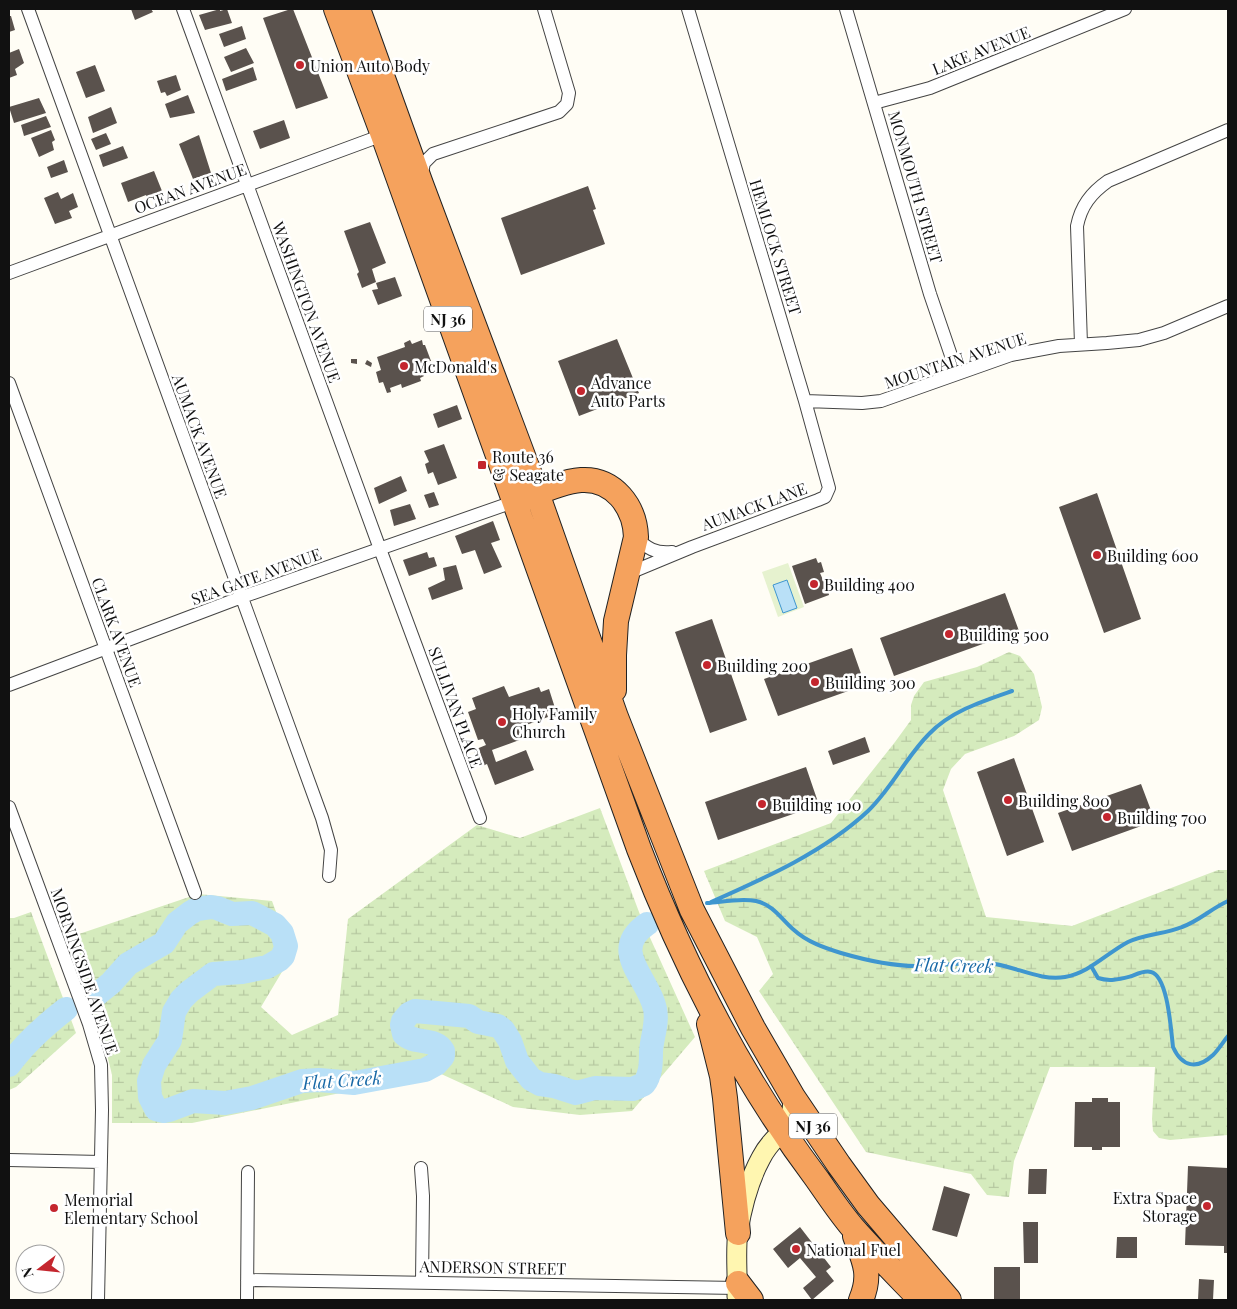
<svg xmlns="http://www.w3.org/2000/svg" width="1237" height="1309" font-family="'Playfair Display',serif">
	<style>
		.wetland { fill: url(#wetland-marsh) }
		.pitch { fill: #e6f2cf }
		.water { fill: #b9e0f7; stroke: #3f96cf }
		.lines { fill: none; stroke-linecap: round; stroke-linejoin: round }
		.stream { stroke: #3f96cf; stroke-width: 4 }
		.river { stroke: #b9e0f7; stroke-width: 24 }
		.building { fill: #5a524d }
		.street-casing { stroke: #444; stroke-width: 14 }
		.secondary-casing { stroke: #333; stroke-width: 21 }
		.highway-casing { stroke: #222; stroke-width: 26 }
		.street { stroke: #fff; stroke-width: 12 }
		.secondary { stroke: #fff6b0; stroke-width: 19 }
		.highway { stroke: #f5a25d; stroke-width: 24 }
		.poi-dot { fill: #c4262e; stroke: #fff; stroke-width: 2 }
		.labels { text-anchor: middle; dominant-baseline: central; stroke-width: 5; stroke-linejoin: round; paint-order: stroke }
		.shield { fill: #fff; stroke: #585858; stroke-width: 1 }
		.shield-label { font-size: 15px; font-weight: bold; fill: #111 }
		.street-label { font-size: 16px; fill: #111; stroke: #fff }
		.poi-label { font-size: 16px; fill: #111; stroke: #fff; text-anchor: start }
		.water-label { font-size: 18px; font-style: italic; fill: #1768a6; stroke: #fff }
	</style>
	<defs>
		<pattern id="wetland-marsh" width="20" height="14" patternUnits="userSpaceOnUse" patternTransform="scale(1.25)"><rect width="20" height="14" fill="#d5ebbd"/><path d="M1 5h8M5 5V1M11 12h8M15 12V8" fill="none" stroke="#b6c8a1"/></pattern>
	</defs>
	<rect width="100%" height="100%" fill="#fffdf5"/>
	<path class="wetland" d="M1009,652l11,4 14,18 8,33 -3,13 -25,16 -49,18 -14,15 -8,21 43,127 86,9 146,-56h10v265l-58,5 -11,-2 -6,-7 -1,-12 3,-52h-105l-36,94 -5,36 -22,-2 -16,-21 -105,-22 -107,-161 14,-17 -16,-37 -32,-16 -21,-50 127,-48 64,-81 16,-22v-15l3,-9 10,-14 53,-15z
		M600,808l42,112 53,117 -63,74 -52,4 -67,-8 -74,-34 -247,50h-80v-48l-6,-25 -29,-83 -7,-30 128,-43 74,7 20,54 -31,52 31,28 46,-20 10,-96 129,-94 43,13z
		M31,912l45,121 -60,54 -7,3v-172h5z"/>
	<path class="pitch" d="M788,563l16,44 -26,10 -16,-45z"/>
	<path class="water" d="M787,580l10,28 -14,5 -10,-28z"/>
	<g class="lines">
		<path class="stream" d="M711,902c54,-24 113,-50 157,-91 24,-23 38,-54 61,-77 22,-23 54,-33 83,-43
			M707,903c15,-1 33,-5 49,-2 18,4 25,18 38,29 13,12 31,18 47,23 24,7 50,13 75,13 26,0 53,-5 79,-2 24,4 46,17 70,13 24,-4 42,-24 63,-35 17,-8 37,-8 54,-15 17,-6 30,-19 46,-26
			M1091,966l7,12c12,4 22,1 34,-2 5,-2 13,-6 19,-4 17,4 20,59 22,75 9,20 24,23 40,8 6,-6 10,-13 15,-19"/>
		<path class="river" d="M90,1000l21,-17 17,-19 36,-21 13,-20 13,-10 7,-4 14,-2 6,1 15,6 20,-1 23,12 7,8 4,13 -3,10 -4,4 -12,7 -25,5 -29,2 -24,18 -8,8 -7,12 -4,28 -16,25 -5,16 1,16 6,12 8,2 5,-1 24,-9 32,2 27,-5 50,-17 17,-1 35,3 71,-13 11,-6 7,-8v-5c-8,-14 -28,-6 -39,-17l-2,-9 1,-4 6,-7 6,-3 54,5 9,6 20,4 5,4 7,11 7,20 14,18 9,5 14,2 22,7 19,-5 38,1 11,-5c7,-9 7,-21 7,-33 1,-14 7,-28 4,-42 -6,-31 -47,-58 -8,-85
			M9,1065c16,-22 35,-39 57,-56"/>
	</g>
	<path class="building" d="M131,9h20l2,3 -18,8z
		M220,9v2l7,-2 5,14 -27,7 -6,-15z
		M291,9h2l35,89 -32,11 -33,-91z
		M9,16h2l4,14 -6,2z
		M242,26l4,13 -22,8 -5,-13z
		M246,48l8,15 -23,9 -7,-15z
		M19,49l5,14 -9,6 2,6 -8,3v-25z
		M95,65l10,26 -19,7 -10,-26z
		M253,67l4,13 -31,11 -4,-12z
		M176,75l5,15 -14,6 -2,-4 -4,1 -4,-12z
		M188,95l7,18 -25,5 -5,-14z
		M39,98l7,15 -32,10 -5,-16z
		M111,107l6,16 -24,10 -5,-16z
		M46,116l5,11 -27,9 -3,-11z
		M284,120l6,18 -30,11 -7,-18z
		M51,130l4,10 -3,2 2,8 -15,7 -8,-19z
		M106,133l5,11 -15,6 -5,-11z
		M199,135l12,38 -18,6 -14,-35z
		M123,146l5,12 -25,9 -4,-12z
		M64,160l4,12 -17,6 -4,-11z
		M154,171l8,20 -15,6 -1,-2 -18,7 -7,-19z
		M588,186l8,23 -3,1 12,34 -84,31 -20,-57z
		M58,192l3,7 12,-6 5,14 -9,4 3,7 -17,6 -11,-26z
		M370,222l16,41 -14,6 4,13 -14,6 -5,-14 2,-2 -15,-41z
		M395,277l7,19 -24,9 -6,-15 6,-1 -2,-6z
		M617,339l22,54 -60,23 -21,-55z
		M410,340l2,4 10,-4 1,5h2l6,16h-2l2,5 -6,1 2,4 -4,2 1,3 -4,2 1,3 -19,7 -1,-4 -11,4 1,4 -4,1 -4,-11 -4,1 -3,-11 5,-2 -4,-13 28,-10 -1,-4z
		M351,359h6v5l-6,-1z
		M367,360l5,3 -1,4 -6,-3z
		M457,405l5,14 -24,9 -5,-14z
		M444,444l13,34 -19,7 -5,-13 -5,2 -3,-10 4,-2 -5,-11z
		M401,476l6,15 -28,13 -5,-16z
		M434,492l5,13 -10,3 -5,-13z
		M1097,493l44,126 -37,14 -45,-126z
		M410,504l6,15 -22,7 -4,-16z
		M493,521l7,19 -9,3 11,24 -18,7 -9,-24 -13,4 -7,-18z
		M427,552l2,6 5,-1 3,9 -28,10 -6,-16z
		M816,558l2,5 3,-1 3,10 -4,1 3,7 4,-2 3,11h-2l1,6 -24,9 -13,-38z
		M456,565l7,24 -31,11 -4,-12 17,-8 -2,-12z
		M1005,593l14,38 -125,45 -14,-38z
		M712,619l35,101 -37,13 -35,-101z
		M852,648l13,37 -87,31 -14,-37z
		M504,686l5,11 30,-10 2,5 8,-3 6,19 -9,4 2,5 -30,11 4,11 -30,11 4,12 30,-12 8,20 -39,15 -8,-21 -7,3 -6,-17 12,-5 -3,-6 -5,1 -10,-28 8,-3 -4,-11z
		M865,737l5,15 -37,13 -5,-14z
		M1014,758l30,84 -37,14 -30,-84z
		M806,767l13,38 -101,35 -13,-38z
		M1141,784l14,37 -83,30 -14,-38z
		M1092,1098h16v4h12v45h-18v3h-10v-3h-18l1,-45h17z
		M1188,1166l40,2v85h-4v-7l-39,-1z
		M1029,1169h18l-1,25h-18z
		M944,1186l26,8 -13,43 -25,-7z
		M1023,1222h15v41h-14z
		M800,1227l31,40 -5,4 8,10 -22,19 -9,-12 13,-11 -16,-19 -12,10 -15,-19z
		M1117,1237h20v21h-21z
		M994,1267h26v33h-26z
		M1199,1279l15,1 -1,20h-15z"/>
	<g class="lines">
		<g class="street-casing">
			<path id="street" d="M28,9l294,809 9,32 -2,26
				M183,9l197,540 100,269
				M846,9l84,285 27,79
				M874,103l56,-15 195,-79
				M421,177l3,-14 9,-9 126,-42 8,-8 2,-11 -25,-84
				M9,273l374,-138
				M1081,344l-4,-118c4,-20 14,-33 31,-45l120,-51
				M9,383l186,510
				M805,401l57,2 19,-2 130,-46 48,-9 48,-3 32,-3 25,-7 64,-27
				M636,537c10,11 20,17 36,15
				M627,574l65,-27 126,-47 7,-3 4,-9 -24,-87 -117,-392
				M9,685l233,-88 274,-96
				M9,807l80,217 12,41 1,45 -4,190
				M9,1160l92,2
				M421,1168l2,28 -1,86
				M247,1280l491,8
				M247,1300l1,-128"/>
		</g>
		<g class="secondary-casing">
			<path id="secondary" d="M737,1297c1,-22 -2,-45 1,-66 4,-24 11,-51 23,-73 14,-28 32,-24 32,-61"/>
		</g>
		<g class="highway-casing">
			<path id="highway" d="M336,9l47,126 256,714c45,117 103,230 178,330 12,17 23,34 36,49 22,25 45,48 68,72
				M358,9l63,175 116,309 79,224 76,193 61,118 40,69 46,68 29,40 81,95
				M522,499c17,-7 41,-18 59,-19 33,-2 54,27 55,57l-20,84 -2,34v35
				M709,1024l13,52 3,22 13,135
				M855,1236c9,25 17,38 6,64
				M738,1283l13,17"/>
		</g>
		<use href="#street" class="street"/>
		<use href="#secondary" class="secondary"/>
		<use href="#highway" class="highway"/>
	</g>
	<g class="poi-dot">
		<circle cx="300" cy="65" r="5"/>
		<circle cx="404" cy="366" r="5"/>
		<circle cx="581" cy="391" r="5"/>
		<rect x="477" y="460" width="10" height="10" rx="2.5"/>
		<circle cx="1097" cy="555" r="5"/>
		<circle cx="814" cy="584" r="5"/>
		<circle cx="949" cy="634" r="5"/>
		<circle cx="707" cy="665" r="5"/>
		<circle cx="815" cy="682" r="5"/>
		<circle cx="502" cy="722" r="5"/>
		<circle cx="1008" cy="800" r="5"/>
		<circle cx="762" cy="804" r="5"/>
		<circle cx="1107" cy="817" r="5"/>
		<circle cx="1207" cy="1206" r="5"/>
		<circle cx="54" cy="1208" r="5"/>
		<circle cx="796" cy="1249" r="5"/>
	</g>
	<g class="labels">
		<g class="shield">
			<rect x="424" y="306.5" width="48" height="25" rx="4"/>
			<rect x="789" y="1113.5" width="48" height="25" rx="4"/>
		</g>
		<g class="shield-label">
			<text x="448" y="319">NJ 36</text>
			<text x="813" y="1126">NJ 36</text>
		</g>
		<g class="street-label">
			<text transform="translate(981 50) rotate(-22)">LAKE AVENUE</text>
			<text transform="translate(916 187) rotate(74)">MONMOUTH STREET</text>
			<text transform="translate(190 188) rotate(-20)">OCEAN AVENUE</text>
			<text transform="translate(776 247) rotate(73)">HEMLOCK STREET</text>
			<text transform="translate(307 302) rotate(70)">WASHINGTON AVENUE</text>
			<text transform="translate(955 360) rotate(-18)">MOUNTAIN AVENUE</text>
			<text transform="translate(200 436) rotate(70)">AUMACK AVENUE</text>
			<text transform="translate(754 506) rotate(-20)">AUMACK LANE</text>
			<text transform="translate(256 576) rotate(-20)">SEA GATE AVENUE</text>
			<text transform="translate(117 632) rotate(70)">CLARK AVENUE</text>
			<text transform="translate(456 707) rotate(70)">SULLIVAN PLACE</text>
			<text transform="translate(85 971) rotate(71)">MORNINGSIDE AVENUE</text>
			<text transform="translate(493 1267) rotate(1)">ANDERSON STREET</text>
		</g>
		<g class="poi-label">
			<text x="310" y="65">Union Auto Body</text>
			<text x="414" y="366">McDonald's</text>
			<text x="591" y="382">Advance<tspan x="591" dy="18">Auto Parts</tspan></text>
			<text x="492" y="456">Route 36<tspan x="492" dy="18">&amp; Seagate</tspan></text>
			<text x="1107" y="555">Building 600</text>
			<text x="824" y="584">Building 400</text>
			<text x="959" y="634">Building 500</text>
			<text x="717" y="665">Building 200</text>
			<text x="825" y="682">Building 300</text>
			<text x="512" y="713">Holy Family<tspan x="512" dy="18">Church</tspan></text>
			<text x="1018" y="800">Building 800</text>
			<text x="772" y="804">Building 100</text>
			<text x="1117" y="817">Building 700</text>
			<text x="1197" y="1197" text-anchor="end">Extra Space<tspan x="1197" dy="18">Storage</tspan></text>
			<text x="64" y="1199">Memorial<tspan x="64" dy="18">Elementary School</tspan></text>
			<text x="806" y="1249">National Fuel</text>
		</g>
		<g class="water-label">
			<text transform="translate(954 965) rotate(1)">Flat Creek</text>
			<text transform="translate(342 1080) rotate(-4)">Flat Creek</text>
		</g>
	</g>
	<rect width="1237" height="1309" fill="none" stroke="#111111" stroke-width="20"/>
	<g transform="translate(40 1269) rotate(254)"><circle r="24" fill="#ffffff" stroke="#a0a0a0"/>
	<path d="M0-4L9 19L0 12L-9 19Z" fill="#c4262e"/>
	<text y="-8" font-size="14" font-weight="bold" text-anchor="middle" fill="#111111">N</text>
	</g>
</svg>
